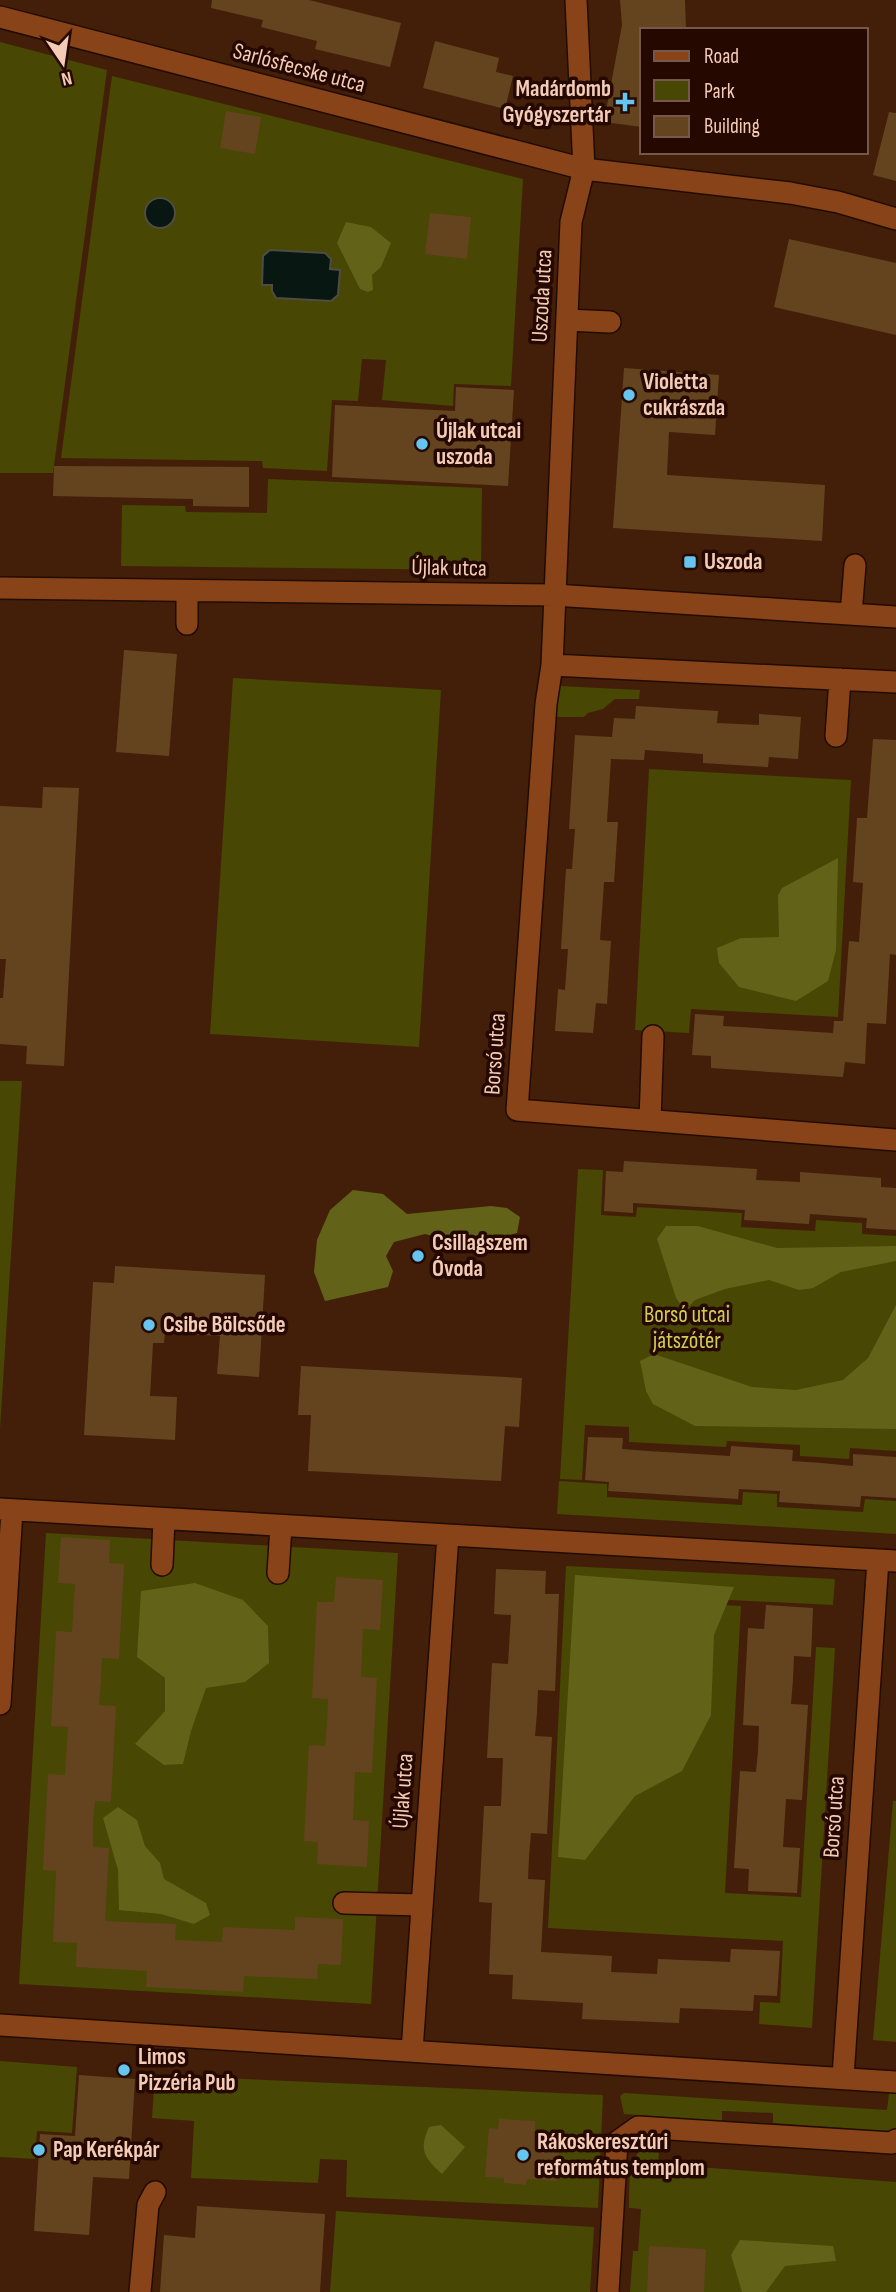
<svg xmlns="http://www.w3.org/2000/svg" width="896" height="2292" font-family="'Sofia Sans Condensed',sans-serif">
	<style>
		.green { fill: #484703 }
		.forest { fill: #636219 }
		.water { fill: #091712; stroke: #4f4d43; stroke-width: 2 }
		.building { fill: #64441e }
		.lines { fill: none; stroke-linecap: round; stroke-linejoin: round }
		.minor-casing { stroke: #220c02; stroke-width: 24 }
		.minor { stroke: #884319; stroke-width: 21 }
		.poi-dot { fill: #65c5ee; stroke: #250900; stroke-width: 2.5 }
		.labels { text-anchor: middle; dominant-baseline: central; stroke-width: 7; stroke-linejoin: round; paint-order: stroke }
		.street-label { font-size: 23px; fill: #f3cbb6; stroke: #250900 }
		.poi-label { font-size: 23px; font-weight: bold; fill: #f3cbb6; stroke: #250900; text-anchor: start }
		.park-label { font-size: 23px; fill: #d0cf53; stroke: #250900 }
	</style>
	<rect width="100%" height="100%" fill="#431f09"/>
	<path class="green" d="M0,42l107,28 -54,403h-53z
		M112,76l411,103 -12,207 -57,-2 -1,22 -71,-6 4,-40 -24,-1 -4,42 -26,-1 -5,71 -64,-3 -1,-7 -201,-3z
		M268,479l214,9 -1,82 -360,-4 1,-61 63,1 1,6 81,1z
		M233,678l208,12 -22,357 -209,-13z
		M560,686l80,4 -1,9h-24l-12,10 -15,4 -4,4h-27l-4,-20z
		M649,769l202,11 -13,237 -147,-8 -2,24 -54,-3z
		M0,1081h22l-22,348z
		M578,1169l25,1 -2,45 35,2 1,-10 105,6 -1,14 74,4 1,-11 46,3v11l34,2v215l-46,-3 -1,11 -49,-3v-11l-73,-4 -1,6 -97,-5v-15l-44,-2 -3,55 -22,-1z
		M559,1481l48,3v13l135,8 1,-13 34,2v13l86,5 2,-13 31,2v33l-339,-20z
		M46,1533l352,20 -27,451 -352,-20z
		M566,1566l269,13 -2,26 -225,-11 2,5 131,7 -16,287 76,4 15,-250 19,1 -23,380 -53,-4 1,-22 20,1 3,-62 -235,-13z
		M893,1801h3v241l-23,-2z
		M0,2061l77,6 -5,66 -35,-2 -2,28 -35,-2z
		M155,2075l448,20 -5,113 -252,-11 1,-37 -27,-1 -2,24 -127,-5 3,-57 -42,-3z
		M890,2085l6,1v43l-11,2 -112,-8v-10l-51,-2v10l-98,-7 -4,-18 4,-3 263,17z
		M660,2139l-2,25 238,18v110h-266l3,-41h5l3,-42 -12,-1c1,-31 -4,-58 31,-69z
		M336,2211l258,16 -4,65h-260z"/>
	<path class="forest" d="M346,222l25,5 20,16 -10,24 -9,8 1,15 -5,2 -8,-3 -23,-46z
		M838,858l-2,92 -8,31 -32,20 -57,-14 -20,-24 -2,-15 24,-10 38,-1 -1,-42 4,-7z
		M353,1190l30,4 24,20 84,-8 16,2 13,9 -3,16 -48,12 -44,-11 -31,8 -8,14 7,15 -5,16 -63,14 -11,-29 3,-32 13,-30z
		M666,1226h32l79,22 119,-2v15l-55,11 -28,16 -14,2 -30,-10 -44,9 -30,11 -10,11 -9,-13 -19,-59z
		M896,1305v124l-201,-3 -42,-22 -7,-13 -6,-30 14,-7 98,33 44,3 47,-10 25,-22z
		M575,1575l159,12 -20,48 -3,80 -29,56 -47,25 -50,64 -27,-3z
		M195,1583l48,17 25,26 1,37 -24,19 -39,6 -15,43 -8,33 -19,1 -29,-21 30,-33v-33l-28,-21 4,-66z
		M118,1807l19,13 8,26 15,17 4,16 42,24 4,12 -16,9 -33,-10 -42,-4 -1,-40 -15,-52z
		M441,2125l24,22 -23,27c-17,-16 -24,-23 -13,-47z
		M740,2240l93,6 3,15 -51,5 -19,26h-24l-11,-37z"/>
	<path class="water" d="M145 213a15 15 0 1 1 30 0a15 15 0 1 1-30 0Z
		M270,250l55,3 6,6 -1,10 10,1 -2,25 -7,6 -55,-3 -4,-7v-6h-10l1,-29z"/>
	<path class="building" d="M212,0h97l92,23 -11,44 -75,-18 2,-8 -56,-14 2,-7 -52,-12z
		M620,0h65l1,30h-44v97l-38,-5 18,-97z
		M435,41l64,17 -3,14 17,4 -8,33 -82,-21z
		M226,111l35,6 -6,37 -35,-6z
		M889,112l7,1v68l-23,-6z
		M430,213l41,4 -4,42 -42,-5z
		M789,239l107,24v72l-122,-28z
		M624,368l95,7 -4,60 -46,-3 -2,43 158,10 -3,56 -209,-13z
		M456,387l58,3 -6,96 -176,-9 3,-72 120,6z
		M54,466l195,1v40l-56,-1v-7l-140,-3z
		M124,650l53,4 -8,102 -53,-4z
		M636,706l82,5 -1,12 42,2v-11l42,3 -3,42 -29,-2 -1,10 -65,-4v-9l-58,-4 -1,10 -33,-1 -4,63h11l-4,60h-10l-4,58 11,1 -4,63 -11,-1 -3,30 -38,-2 3,-42 7,1 3,-41h-7l5,-80h6l3,-40h-6l6,-94 37,2 2,-19 21,1z
		M873,739l23,1v215l-6,-1 -4,70 -19,-1 -2,41 -20,-2 -2,15 -132,-9v-12l-19,-1 3,-41 29,2 -1,10 110,7 1,-12h9l6,-80 10,1 4,-59 -10,-1 4,-64h10z
		M43,787l36,1 -15,278 -38,-2 1,-18 -27,-2v-46h3l3,-39h-6v-153l42,2z
		M624,1161l133,8 -1,11 23,1 21,1v-10l81,6v9l15,1v42l-30,-2 1,-10 -30,-2 -27,-2 -1,10 -65,-4 1,-10 -29,-2 -83,-5v10l-29,-2 2,-40 17,1z
		M115,1266l150,9 -6,102 -42,-3 3,-38 -55,-3 -1,10h-11l-3,53 27,1 -2,43 -91,-5 9,-153 21,1z
		M301,1366l221,12 -3,49 -14,-1 -4,55 -193,-10 3,-56h-13z
		M588,1437l35,1 -1,11 26,2 82,5 1,-10 62,4 -1,11 29,2 32,3v-12l43,3v41l-35,-2 -1,11 -81,-5 1,-11 -22,-1 -19,-1 -1,10 -130,-8 1,-9 -24,-2z
		M61,1537l49,3 -1,23 15,1 -5,95 -17,-1 -1,22 -2,25 17,1 -5,96 -16,-1 -2,24v22l16,1 -4,73 71,3 -1,16 47,2 1,-15 72,3v-13l48,2 -2,46 -23,-1 -1,15 -73,-3 -1,16 -97,-5 1,-16 -71,-4 1,-24 -24,-1 3,-71 -13,-1 5,-96 17,1 3,-48 -17,-1 5,-95 16,1 3,-48 -17,-1z
		M496,1569l50,2 -1,23h14l-4,97 -17,-1 -1,22 -2,24 17,1 -5,97 -16,-1 -2,24 -1,22 17,1 -4,72 71,4 -1,16 46,2 1,-15 72,3 1,-13 49,2 -3,45 -23,-1 -1,16 -73,-3 -1,15 -97,-4 1,-16 -71,-4 1,-24 -24,-1 3,-71 -13,-1 5,-96h17l2,-48h-16l5,-95 16,1 3,-49 -17,-1z
		M336,1577l47,3 -3,50 -17,-1 -2,48 16,1 -5,95 -17,-1 -1,25 -1,23 16,1 -2,46 -50,-3 1,-22 -14,-1 5,-96 16,1 2,-22 1,-25 -16,-1 5,-96h17z
		M766,1605l47,3 -2,49 -17,-1 -1,23 -2,25 17,1 -6,95 -16,-1 -3,48 17,1 -3,45 -49,-2 1,-22 -15,-1 6,-97 16,1 2,-21 1,-25 -16,-1 5,-97 16,1z
		M79,2075l56,4 -6,100 -36,-2 -4,58 -55,-4 6,-97 35,2z
		M499,2119l36,2v10l25,2 -3,48 -30,-2 -1,6 -22,-2v-5l-19,-1 4,-49 9,1z
		M197,2206l128,8 -5,78h-160l4,-57 31,3z
		M649,2246l57,3 -2,43h-57z"/>
	<g class="lines">
		<g class="minor-casing">
			<path id="minor" d="M576,0l8,169 -13,53 -19,443 -6,39 -29,406 379,30
				M0,17l584,152 206,24 48,9 58,17
				M567,320l43,2
				M0,588l554,7 342,22
				M851,614l4,-49
				M187,624v-33
				M552,665l344,17
				M836,736l4,-57
				M650,1120l3,-84
				M0,1509l896,52
				M162,1565l2,-46
				M278,1573l3,-47
				M0,1704l12,-194
				M344,1903l77,2
				M0,2025l896,57
				M412,2051l36,-516
				M843,2077l35,-517
				M140,2292l8,-87 7,-13
				M608,2292l9,-150 21,-15 254,16 4,-3"/>
		</g>
		<use href="#minor" class="minor"/>
	</g>
	<g class="poi-dot">
		<path d="M621.5 91.5h7v7h7v7h-7v7h-7v-7h-7v-7h7z"/>
		<circle cx="629" cy="395" r="7"/>
		<circle cx="422" cy="444" r="7"/>
		<rect x="683" y="555" width="14" height="14" rx="3.5"/>
		<circle cx="418" cy="1256" r="7"/>
		<circle cx="149" cy="1325" r="7"/>
		<circle cx="124" cy="2070" r="7"/>
		<circle cx="39" cy="2150" r="7"/>
		<circle cx="523" cy="2155" r="7"/>
	</g>
	<g class="labels">
		<g class="street-label">
			<text transform="translate(299 68) rotate(15)">Sarlósfecske utca</text>
			<text transform="translate(542 296) rotate(-87)">Uszoda utca</text>
			<text transform="translate(449 568) rotate(1)">Újlak utca</text>
			<text transform="translate(495 1054) rotate(-86)">Borsó utca</text>
			<text transform="translate(403 1791) rotate(-86)">Újlak utca</text>
			<text transform="translate(834 1817) rotate(-86)">Borsó utca</text>
		</g>
		<g class="poi-label">
			<text x="611" y="89" text-anchor="end">Madárdomb<tspan x="611" dy="26">Gyógyszertár</tspan></text>
			<text x="643" y="382">Violetta<tspan x="643" dy="26">cukrászda</tspan></text>
			<text x="436" y="431">Újlak utcai<tspan x="436" dy="26">uszoda</tspan></text>
			<text x="704" y="562">Uszoda</text>
			<text x="432" y="1243">Csillagszem<tspan x="432" dy="26">Óvoda</tspan></text>
			<text x="163" y="1325">Csibe Bölcsőde</text>
			<text x="138" y="2057">Limos<tspan x="138" dy="26">Pizzéria Pub</tspan></text>
			<text x="537" y="2142">Rákoskeresztúri<tspan x="537" dy="26">református templom</tspan></text>
			<text x="53" y="2150">Pap Kerékpár</text>
		</g>
		<g class="park-label">
			<text x="687" y="1315">Borsó utcai<tspan x="687" dy="26">játszótér</tspan></text>
		</g>
	</g>
	<rect x="640" y="28" width="228" height="126" fill="#250900" stroke="#775749" stroke-width="2"/>
	<rect x="654" y="51" width="35" height="10" fill="#884319" stroke="#775749" stroke-width="2"/>
	<text x="704" y="63" font-size="21" fill="#f3cbb6">Road</text>
	<rect x="654" y="80" width="35" height="21" fill="#484703" stroke="#775749" stroke-width="2"/>
	<text x="704" y="98" font-size="21" fill="#f3cbb6">Park</text>
	<rect x="654" y="116" width="35" height="21" fill="#64441e" stroke="#775749" stroke-width="2"/>
	<text x="704" y="133" font-size="21" fill="#f3cbb6">Building</text>
	<g transform="translate(63 63) rotate(167)" stroke="#250900" stroke-width="5" paint-order="stroke">
	<path d="M0-5L12 26L0 18L-12 26Z" fill="#f3cbb6"/>
	<text y="-10" font-size="19" font-weight="bold" text-anchor="middle" fill="#f3cbb6">N</text>
	</g>
</svg>
